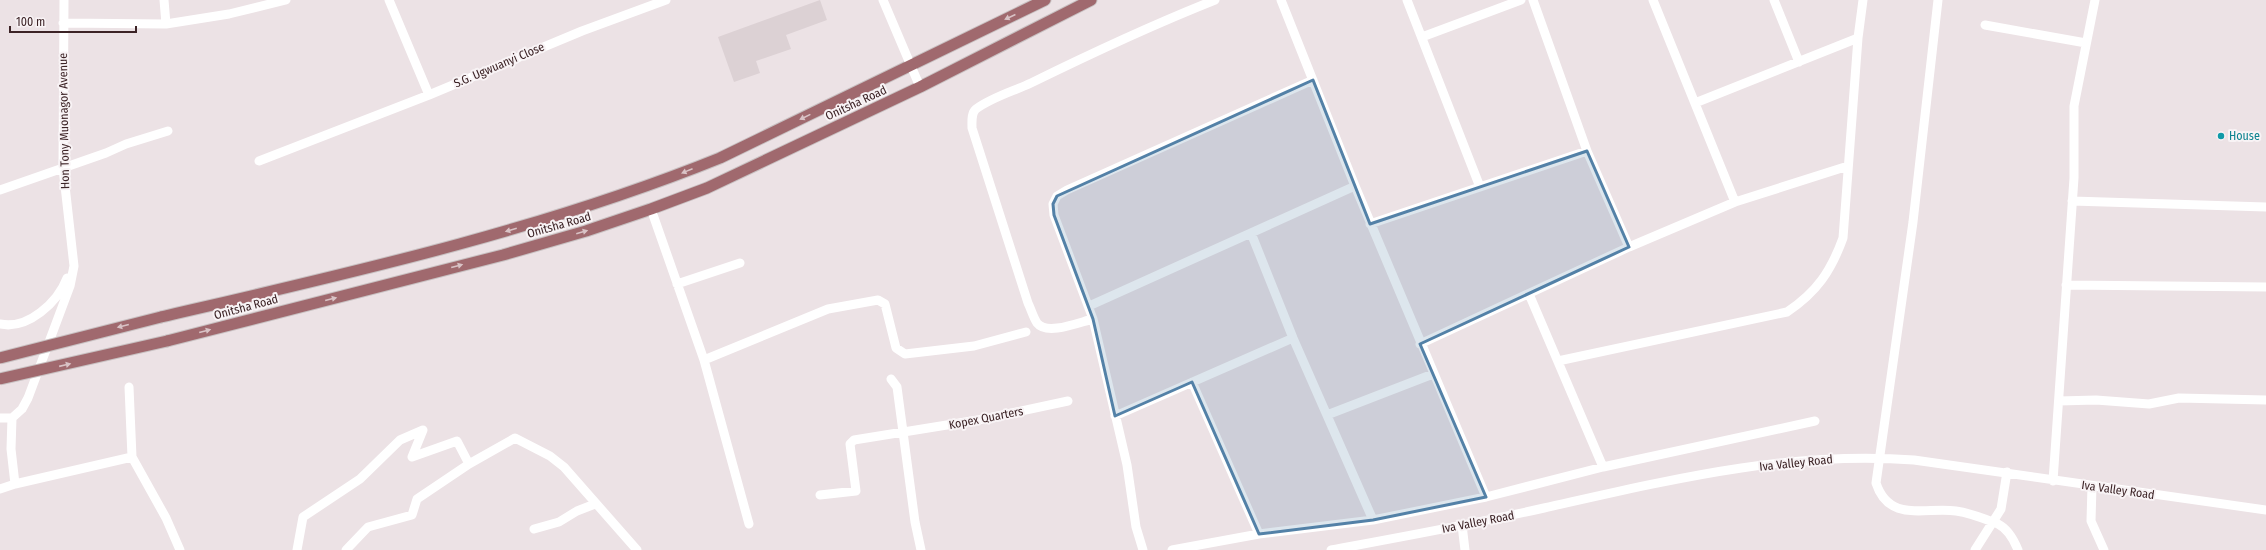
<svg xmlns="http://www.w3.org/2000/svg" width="2266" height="550" font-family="'Fira Sans Condensed',sans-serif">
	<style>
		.built { fill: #dcd1d4 }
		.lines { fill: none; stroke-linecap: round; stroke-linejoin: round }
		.primary-casing { stroke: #c8c1c2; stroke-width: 13 }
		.minor { stroke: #fff; stroke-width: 9 }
		.primary { stroke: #a0696e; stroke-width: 11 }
		.primary-bridge-casing { stroke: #c8c1c2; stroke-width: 13; stroke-linecap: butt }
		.primary-bridge { stroke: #a0696e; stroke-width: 11 }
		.oneway { fill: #d9c3c6 }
		.marked { fill: #5381a7; fill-opacity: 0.2; stroke: #5381a7; stroke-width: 3; stroke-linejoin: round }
		.culture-dot { fill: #0f9aa8; stroke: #f8f3f5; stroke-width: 1.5 }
		.labels { text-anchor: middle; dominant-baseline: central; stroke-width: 4; stroke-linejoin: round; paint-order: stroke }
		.street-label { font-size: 12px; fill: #3c2326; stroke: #f8f3f5 }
		.culture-label { font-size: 12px; fill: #0d838f; stroke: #f8f3f5; text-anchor: start }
	</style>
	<rect width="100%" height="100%" fill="#ece2e5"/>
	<path class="built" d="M820,0l7,20 -41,15 5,14 -35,12 4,12 -26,9 -16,-45z"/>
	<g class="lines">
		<g class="primary-casing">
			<path id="primary" d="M161,317c189,-44 378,-86 559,-159l325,-158
				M167,341l336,-86 83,-24 65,-22 56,-21 213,-101 171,-87"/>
		</g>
		<path class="minor" d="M64,0l-1,168 11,98 -4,20 -42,112 -6,11 -10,9 -1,31 4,35 117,-27
			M164,0l2,24
			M389,0l40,95
			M883,0l37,87
			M1281,0l74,186 131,311
			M1407,0l73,187
			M1533,0l54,151 42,96
			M1653,0l82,202
			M1774,0l25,62
			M1938,0l-25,222 -37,261c13,40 49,24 80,28 15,2 29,8 42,13 10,5 16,16 20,26
			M63,23l103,1 63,-10 57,-14
			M1985,25l101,18
			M1422,37l99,-37
			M1695,103l163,-65
			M259,161l170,-66 153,-64 84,-31
			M0,190l106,-37 20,-9 42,-13
			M2072,201l194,6
			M651,209l53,151 45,164
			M1370,224l217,-73
			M1251,233l42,105 80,182
			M677,284l63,-21
			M2066,285l200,2
			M1529,294l74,173
			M1089,306l266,-120
			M1093,319c-13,3 -46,17 -56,4 -4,-6 -6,-14 -9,-20l-56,-175c0,-6 -1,-15 4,-19 16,-12 38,-18 55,-26 61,-30 121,-58 184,-83
			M0,324c28,6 58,-22 67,-46
			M1420,344l209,-97 106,-45 113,-36
			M704,360l124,-51 50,-9 7,4 11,44 9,6 69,-8 52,-14
			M1558,361l229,-49c30,-20 44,-41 56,-74l15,-200 5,-38
			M891,379l6,8 18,135 6,28
			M1192,382l67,152
			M129,387l3,70 34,61 14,32
			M2059,401l37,-1 53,4 30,-6 87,2
			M1327,415l106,-41
			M1115,416l178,-78
			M0,418h12
			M2053,481l21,-303v-72l21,-106
			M2092,486l-1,35 13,29
			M0,489l15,-5
			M820,495l36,-4 -6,-47 4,-4 130,-21 84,-18
			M1462,525l3,25
			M534,529l25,-7 18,-11 18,-7
			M297,550l6,-33 57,-38 40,-39 23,-10 -11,27 45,-16 12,23 46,-26 35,18 14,11 73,83
			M346,550l22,-23 44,-12 5,-16 52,-35
			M1143,550l-7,-23 -9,-62 -34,-146 -39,-104 -1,-11 4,-8 10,-6 246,-110
			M1172,550l87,-16 114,-14 113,-23 117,-30 212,-46
			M1331,550c71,-13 143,-26 213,-42 121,-27 245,-58 370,-48l352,50
			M1975,550l26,-41 6,-37"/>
		<use href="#primary" class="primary"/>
		<g class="primary-bridge-casing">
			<path id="primary-bridge" d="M0,358l161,-41
				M0,379l167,-38"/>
		</g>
		<use href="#primary-bridge" class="primary-bridge"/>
	</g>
	<defs><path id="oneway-solid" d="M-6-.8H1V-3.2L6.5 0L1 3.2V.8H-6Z"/></defs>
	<g class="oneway">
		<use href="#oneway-solid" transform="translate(1010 17) rotate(155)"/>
		<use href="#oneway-solid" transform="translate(805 117) rotate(154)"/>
		<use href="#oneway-solid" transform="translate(687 171) rotate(158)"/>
		<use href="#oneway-solid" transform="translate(511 230) rotate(164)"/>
		<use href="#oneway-solid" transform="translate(582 232) rotate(-16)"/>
		<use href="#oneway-solid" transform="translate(457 266) rotate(-15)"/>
		<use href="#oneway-solid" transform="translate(331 299) rotate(-14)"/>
		<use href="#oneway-solid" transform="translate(123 326) rotate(166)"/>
		<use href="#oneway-solid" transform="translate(205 331) rotate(-15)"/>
		<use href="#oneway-solid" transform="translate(65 365) rotate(-13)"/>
	</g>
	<path class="marked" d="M1313,80l57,144 217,-73 42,96 -209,97 66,153 -113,23 -114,14 -67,-152 -77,34 -22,-97 -39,-104 -1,-11 4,-8z"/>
	<circle class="culture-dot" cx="2221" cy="136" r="4"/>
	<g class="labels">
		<g class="street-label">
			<text transform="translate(499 65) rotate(-23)">S.G. Ugwuanyi Close</text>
			<text transform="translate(856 103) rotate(-25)">Onitsha Road</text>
			<text transform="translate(64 121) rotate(-91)">Hon Tony Muonagor Avenue</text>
			<text transform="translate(559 225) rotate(-16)">Onitsha Road</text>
			<text transform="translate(246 307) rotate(-15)">Onitsha Road</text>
			<text transform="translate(986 418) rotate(-11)">Kopex Quarters</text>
			<text transform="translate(1796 463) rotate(-6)">Iva Valley Road</text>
			<text transform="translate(2118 490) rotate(8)">Iva Valley Road</text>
			<text transform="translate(1478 522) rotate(-11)">Iva Valley Road</text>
		</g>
		<g class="culture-label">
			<text x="2229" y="136">House</text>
		</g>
	</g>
	<path d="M10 26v6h126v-6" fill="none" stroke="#3c2326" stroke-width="2"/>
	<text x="16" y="26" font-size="12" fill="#3c2326" stroke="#f8f3f5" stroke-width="3" paint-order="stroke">100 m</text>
</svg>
